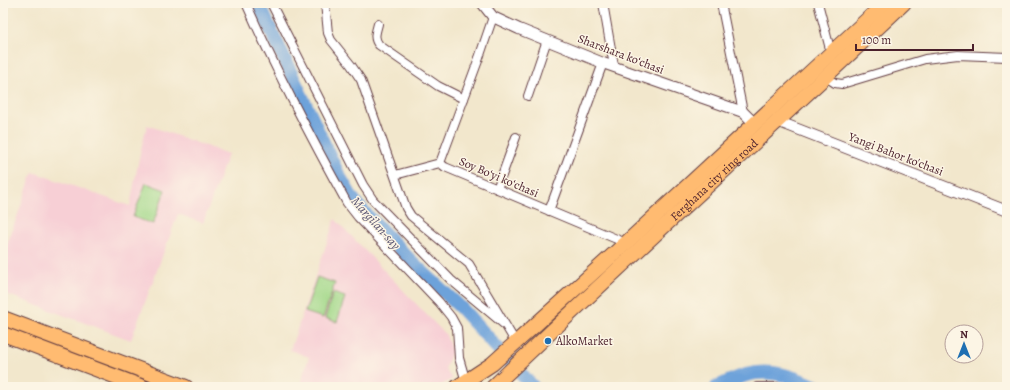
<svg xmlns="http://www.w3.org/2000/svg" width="1010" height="390" font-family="Alegreya,serif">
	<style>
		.built { fill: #f7cfd5 }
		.green { fill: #a2d889; stroke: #767c5a }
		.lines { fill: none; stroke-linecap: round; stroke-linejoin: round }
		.river { stroke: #6da2da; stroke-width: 14 }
		.minor-casing { stroke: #633d43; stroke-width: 10 }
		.tertiary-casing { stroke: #633d43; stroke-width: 12 }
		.trunk-casing { stroke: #633d43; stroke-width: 16 }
		.minor { stroke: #fff; stroke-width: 8 }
		.tertiary { stroke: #fff; stroke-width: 10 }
		.trunk { stroke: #ffbb71; stroke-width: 14 }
		.poi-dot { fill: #1f6fb2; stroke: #fcf5e5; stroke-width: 1.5 }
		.labels { text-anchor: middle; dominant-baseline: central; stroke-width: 3; stroke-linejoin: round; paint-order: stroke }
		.street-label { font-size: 12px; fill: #4a1f2b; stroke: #fcf5e5 }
		.poi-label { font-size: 12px; fill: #4a1f2b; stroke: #fcf5e5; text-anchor: start }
		.water-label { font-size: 13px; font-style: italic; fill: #585371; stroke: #fcf5e5 }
	</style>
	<rect width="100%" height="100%" fill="#fcf5e5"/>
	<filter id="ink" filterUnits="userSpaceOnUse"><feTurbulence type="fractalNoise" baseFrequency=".025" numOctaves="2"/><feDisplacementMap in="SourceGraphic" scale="8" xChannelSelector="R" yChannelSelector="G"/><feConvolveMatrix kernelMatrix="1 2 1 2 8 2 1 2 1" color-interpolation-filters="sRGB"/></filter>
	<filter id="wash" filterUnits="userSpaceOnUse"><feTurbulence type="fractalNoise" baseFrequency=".012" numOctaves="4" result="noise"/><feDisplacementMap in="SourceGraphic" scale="16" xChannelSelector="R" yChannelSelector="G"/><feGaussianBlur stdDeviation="0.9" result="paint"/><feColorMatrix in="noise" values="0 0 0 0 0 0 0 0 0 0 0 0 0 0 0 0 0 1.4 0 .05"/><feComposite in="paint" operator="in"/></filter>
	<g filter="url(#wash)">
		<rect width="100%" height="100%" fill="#f2e7cc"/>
		<path class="built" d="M147,125l81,29 -25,69 -25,-9 -47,126 -128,-47v-37l30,-84 97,34 10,-53z
			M335,219l111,116 6,17 -7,17 7,10 -14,8h-139l10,-30 -19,-7z"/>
		<path class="green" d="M146,183l19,7 -12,34 -20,-7z
			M317,277l18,6 -12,35 -18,-6z
			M333,293l12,4 -8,25 -12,-4z"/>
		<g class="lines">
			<path class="river" d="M258,3l80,171 14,24 6,8 52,54 50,47 73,80
				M717,387c9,-4 19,-9 29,-12 25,-7 48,2 71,12"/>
		</g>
	</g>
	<g filter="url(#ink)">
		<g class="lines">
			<g class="minor-casing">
				<path id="minor" d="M246,3c30,68 65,135 101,200l11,14 81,85 12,15 6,11 2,30 7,24
					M271,3l92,182 10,15 78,80 55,46
					M325,3l3,30 3,7 20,25 10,15 45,128 5,8 58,48 47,79
					M603,3l11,63
					M721,3l22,109
					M818,3l13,50
					M493,17l-14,41 -39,105 5,4 181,76
					M378,24c-2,8 -5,14 1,21l59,41 26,13
					M826,77l9,6 7,1 83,-25 33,-4 49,2
					M528,96l19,-56
					M395,175l45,-12
					M497,189l19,-52
					M549,211l54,-148
					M757,387h20"/>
			</g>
			<g class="tertiary-casing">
				<path id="tertiary" d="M482,3l11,14 26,12 84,34 140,49 11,11
					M777,121l230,90"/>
			</g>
			<g class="trunk-casing">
				<g id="trunk">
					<path d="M3,318l183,69"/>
					<path d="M3,334l140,53"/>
					<path d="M457,387l35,-23 134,-121 259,-240"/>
					<path id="s1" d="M493,387c135,-130 275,-255 411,-384"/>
				</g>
			</g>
			<use href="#minor" class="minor"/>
			<use href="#tertiary" class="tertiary"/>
			<use href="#trunk" class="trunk"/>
		</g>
	</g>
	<circle class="poi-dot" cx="548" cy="341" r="4"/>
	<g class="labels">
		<g class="street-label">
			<text transform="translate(621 54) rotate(21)">Sharshara koʻchasi</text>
			<text transform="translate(896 154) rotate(21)">Yangi Bahor ko'chasi</text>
			<text transform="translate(499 177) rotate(23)">Soy Boʻyi koʻchasi</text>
			<text stroke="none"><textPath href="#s1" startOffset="303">Ferghana city ring road</textPath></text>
		</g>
		<g class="poi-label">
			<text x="556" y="341">AlkoMarket</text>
		</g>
		<g class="water-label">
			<text transform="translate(376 223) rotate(48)">Margilan-say</text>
		</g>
	</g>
	<rect width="1010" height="390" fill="none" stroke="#fcf5e5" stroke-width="16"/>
	<g transform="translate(964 344)"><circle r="19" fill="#fcf5e5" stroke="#b59f9b"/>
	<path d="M0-3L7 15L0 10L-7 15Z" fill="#1f6fb2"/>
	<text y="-6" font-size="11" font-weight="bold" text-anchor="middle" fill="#4a1f2b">N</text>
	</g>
	<path d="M856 44v6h117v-6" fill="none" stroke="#4a1f2b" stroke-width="2"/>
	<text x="862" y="44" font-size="12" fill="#4a1f2b" stroke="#fcf5e5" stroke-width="3" paint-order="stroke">100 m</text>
</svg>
